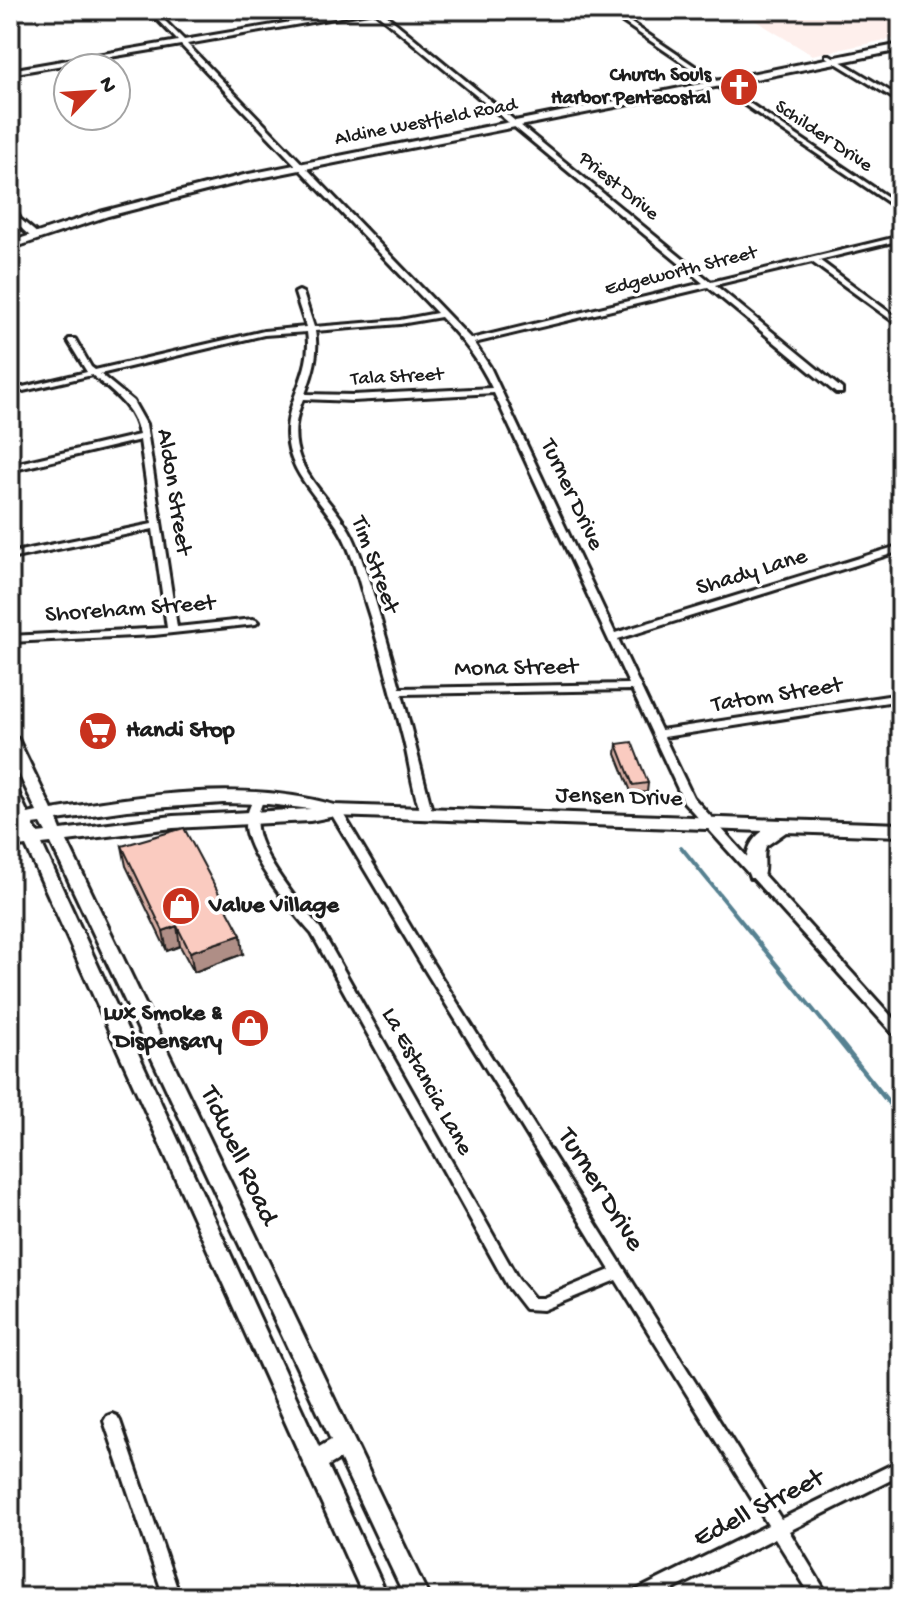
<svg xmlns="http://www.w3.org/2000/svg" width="911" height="1607" font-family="'Gochi Hand',sans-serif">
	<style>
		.built { fill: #feefec }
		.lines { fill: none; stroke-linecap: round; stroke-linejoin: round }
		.stream-far1 { stroke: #578191; stroke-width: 4 }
		.stream { stroke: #578191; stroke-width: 5 }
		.minor-casing { stroke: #1c1c1c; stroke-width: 6 }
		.secondary-casing { stroke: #1c1c1c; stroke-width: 6 }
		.minor { fill: #fff; fill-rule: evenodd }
		.secondary { fill: #fff; fill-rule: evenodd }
		.wall { fill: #d7afa5; stroke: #1c1c1c; stroke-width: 2 }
		.shaded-wall { fill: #af8e86; stroke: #1c1c1c; stroke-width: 2 }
		.building { fill: #facbc0; stroke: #1c1c1c; stroke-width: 2 }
		.labels { text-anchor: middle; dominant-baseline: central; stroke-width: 7; stroke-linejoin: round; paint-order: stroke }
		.far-poi-label { font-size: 20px; font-weight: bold; fill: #1c1c1c; stroke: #fff; text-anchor: end }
		.far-street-label { font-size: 20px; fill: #1c1c1c; stroke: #fff }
		.street-label { font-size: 24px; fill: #1c1c1c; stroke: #fff }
		.poi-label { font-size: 24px; font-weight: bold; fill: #1c1c1c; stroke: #fff; text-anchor: start }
		.near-street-label { font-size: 28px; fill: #1c1c1c; stroke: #fff }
	</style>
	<rect width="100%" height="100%" fill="#fff"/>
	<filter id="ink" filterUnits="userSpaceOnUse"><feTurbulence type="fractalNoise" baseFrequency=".0125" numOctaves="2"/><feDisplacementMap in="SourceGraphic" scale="16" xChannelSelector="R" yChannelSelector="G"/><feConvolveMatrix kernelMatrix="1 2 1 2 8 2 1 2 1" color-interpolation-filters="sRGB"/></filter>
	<g filter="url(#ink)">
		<path class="built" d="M738,10h146l17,10v17l-89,18z"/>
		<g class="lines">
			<path class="stream-far1" d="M681,847l156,192"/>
			<path class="stream" d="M836,1037l65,81"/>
			<g class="minor-casing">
				<path id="minor" d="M148,10h6l30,30 178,-30h18l331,272 190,-46v4l-82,20 82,61v6l-89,-65 -97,23 127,104v4h-6l-128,-106 -234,56 16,24 125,266 286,-88v6l-283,88 43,91 240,-36v6l-237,37 29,60 208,230v13l-4,-2 -213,-236 -52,-112 -230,4 31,121 -2,3h-8c-10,-24 -13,-52 -19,-77 -12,-47 -24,-94 -39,-140 -6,-20 -11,-40 -19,-58 -15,-35 -52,-60 -58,-99 -7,-40 26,-69 19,-112l-43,3 -164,39 33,27 13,23 31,203 76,-8 3,1 2,2 -2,2 -102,11 -144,7v-6l157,-8 -14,-99 -143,30v-6l142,-29 -12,-84 -130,31v-6l129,-30c-4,-28 -27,-43 -47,-60l-82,19v-4l77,-18 -19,-31 1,-2h6l16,28 4,3 169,-39 42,-4 -11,-34 4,-2 4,2 11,34 86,-7 37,-7 -256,-268 -171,29v-4l168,-29zM374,11l329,272 -232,56 -284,-295zM441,317c21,22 38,43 51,71l-139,7 -48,-1c8,-21 14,-40 10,-63l85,-7zM494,393l135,291 -229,4c-9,-34 -19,-68 -29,-101 -7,-19 -12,-40 -22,-57 -15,-25 -38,-45 -49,-71 -8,-21 -5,-41 3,-60l50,2z
					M605,10h7l289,196v5z
					M826,55h4l71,43v5l-75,-46z
					M10,206h3l7,13 19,16v4h-6c-10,-10 -23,-18 -23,-33z
					M259,794l5,4c-3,9 -9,20 -7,30 3,28 44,78 63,100l198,351 16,19h9l67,-28 -190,-308 -91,-152 2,-3h8l89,149 353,563 120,-59v15l-112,56 40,66h-17l-37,-59 -117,59h-25l2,-6 133,-66 -152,-245 -73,30 -18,-1 -17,-22 -196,-353c-20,-22 -64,-77 -67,-107 0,-6 2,-12 4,-18 3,-7 4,-11 10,-15z
					M112,1414l5,2 3,5 60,176h-16l-60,-176 3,-5z"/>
			</g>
			<g class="secondary-casing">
				<path id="secondary" d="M901,44v6l-656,131 -137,35 -98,33v-7l90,-30 144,-37z
					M10,734l8,5 34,71c91,-15 192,-31 282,-5l567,19v12l-115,-4 -20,14c-4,10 1,23 -4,32h-12c-7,-17 -3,-36 13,-47l-428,-15 -25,5 -137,7 -106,13 362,756h-24l-65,-138 -12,7 60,131h-24l-338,-751 -16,2v-12l11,-1 -3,-8 -8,2v-12h3l-3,-7v-23l6,1 12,26 9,-2 -27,-57zM223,803l45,1 43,5 -138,7 -112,14 -4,-10 70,-10zM41,823l5,9 -9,1 -4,-9zM51,843l280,597 -12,7 -277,-603z"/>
			</g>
			<use href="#minor" class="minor"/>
			<use href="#secondary" class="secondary"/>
		</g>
		<path class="wall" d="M617,744l31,39 -1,9 -15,2 -16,-40z
			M122,846l121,108 -49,18 -14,-26 -13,5 -41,-85z"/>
		<path class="shaded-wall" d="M177,926l3,20 -13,5 -4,-20z
			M241,935l2,19 -49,18 -4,-20z"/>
		<path class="building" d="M632,742l16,41 -15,2 -16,-41z
			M184,828l57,107 -51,17 -13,-26 -14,5 -41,-85z"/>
	</g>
	<defs>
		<g id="church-disc" transform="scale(2)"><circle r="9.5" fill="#c8321e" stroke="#fff"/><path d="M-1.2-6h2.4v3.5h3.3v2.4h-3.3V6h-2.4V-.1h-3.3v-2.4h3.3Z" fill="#fff"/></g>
		<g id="supermarket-disc" transform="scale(2)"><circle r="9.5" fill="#c8321e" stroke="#fff"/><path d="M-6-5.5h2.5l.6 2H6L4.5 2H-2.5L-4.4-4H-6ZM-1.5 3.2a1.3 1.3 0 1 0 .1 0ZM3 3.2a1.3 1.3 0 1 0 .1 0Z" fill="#fff"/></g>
		<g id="shop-disc" transform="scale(2)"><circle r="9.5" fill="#c8321e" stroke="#fff"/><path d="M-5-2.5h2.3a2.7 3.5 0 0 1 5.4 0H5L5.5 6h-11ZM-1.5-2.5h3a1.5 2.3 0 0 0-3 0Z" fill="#fff"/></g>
	</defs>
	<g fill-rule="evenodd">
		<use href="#church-disc" x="739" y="87"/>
		<use href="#supermarket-disc" x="98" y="731"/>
		<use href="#shop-disc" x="181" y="906"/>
		<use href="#shop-disc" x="250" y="1028"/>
	</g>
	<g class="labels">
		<g class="far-poi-label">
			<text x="711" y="76">Church Souls<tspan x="711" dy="23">Harbor Pentecostal</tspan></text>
		</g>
		<g class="far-street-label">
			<text transform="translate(426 123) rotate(-11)">Aldine Westfield Road</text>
			<text transform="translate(823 137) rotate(34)">Schilder Drive</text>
			<text transform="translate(618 187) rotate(39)">Priest Drive</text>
			<text transform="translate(681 272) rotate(-14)">Edgeworth Street</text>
			<text transform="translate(397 378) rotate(-3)">Tala Street</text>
		</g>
		<g class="street-label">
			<text transform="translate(173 492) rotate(81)">Aldon Street</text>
			<text transform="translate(571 495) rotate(65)">Turner Drive</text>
			<text transform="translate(374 565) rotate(70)">Tim Street</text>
			<text transform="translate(752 573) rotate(-17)">Shady Lane</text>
			<text transform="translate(130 610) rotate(-4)">Shoreham Street</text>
			<text transform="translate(516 669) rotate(-1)">Mona Street</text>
			<text transform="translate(777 696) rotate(-9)">Tatom Street</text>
			<text transform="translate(619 798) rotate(2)">Jensen Drive</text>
			<text transform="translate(426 1082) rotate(61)">La Estancia Lane</text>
		</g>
		<g class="poi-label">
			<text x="126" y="731">Handi Stop</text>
			<text x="209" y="906">Value Village</text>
			<text x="222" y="1014" text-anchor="end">Lux Smoke &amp;<tspan x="222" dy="28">Dispensary</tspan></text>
		</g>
		<g class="near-street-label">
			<text transform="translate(238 1156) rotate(65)">Tidwell Road</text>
			<text transform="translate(600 1190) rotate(58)">Turner Drive</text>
			<text transform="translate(759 1509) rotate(-27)">Edell Street</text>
		</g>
	</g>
	<rect width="911" height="1607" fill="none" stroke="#fff" stroke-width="40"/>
	<rect x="20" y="20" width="871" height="1567" fill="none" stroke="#1c1c1c" stroke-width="3" filter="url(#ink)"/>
	<g transform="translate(92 92) rotate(65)"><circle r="38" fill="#ffffff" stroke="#a4a4a4" stroke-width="2"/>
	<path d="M0-6L14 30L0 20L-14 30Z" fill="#c8321e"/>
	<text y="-12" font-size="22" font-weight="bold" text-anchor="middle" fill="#1c1c1c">N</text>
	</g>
</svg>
